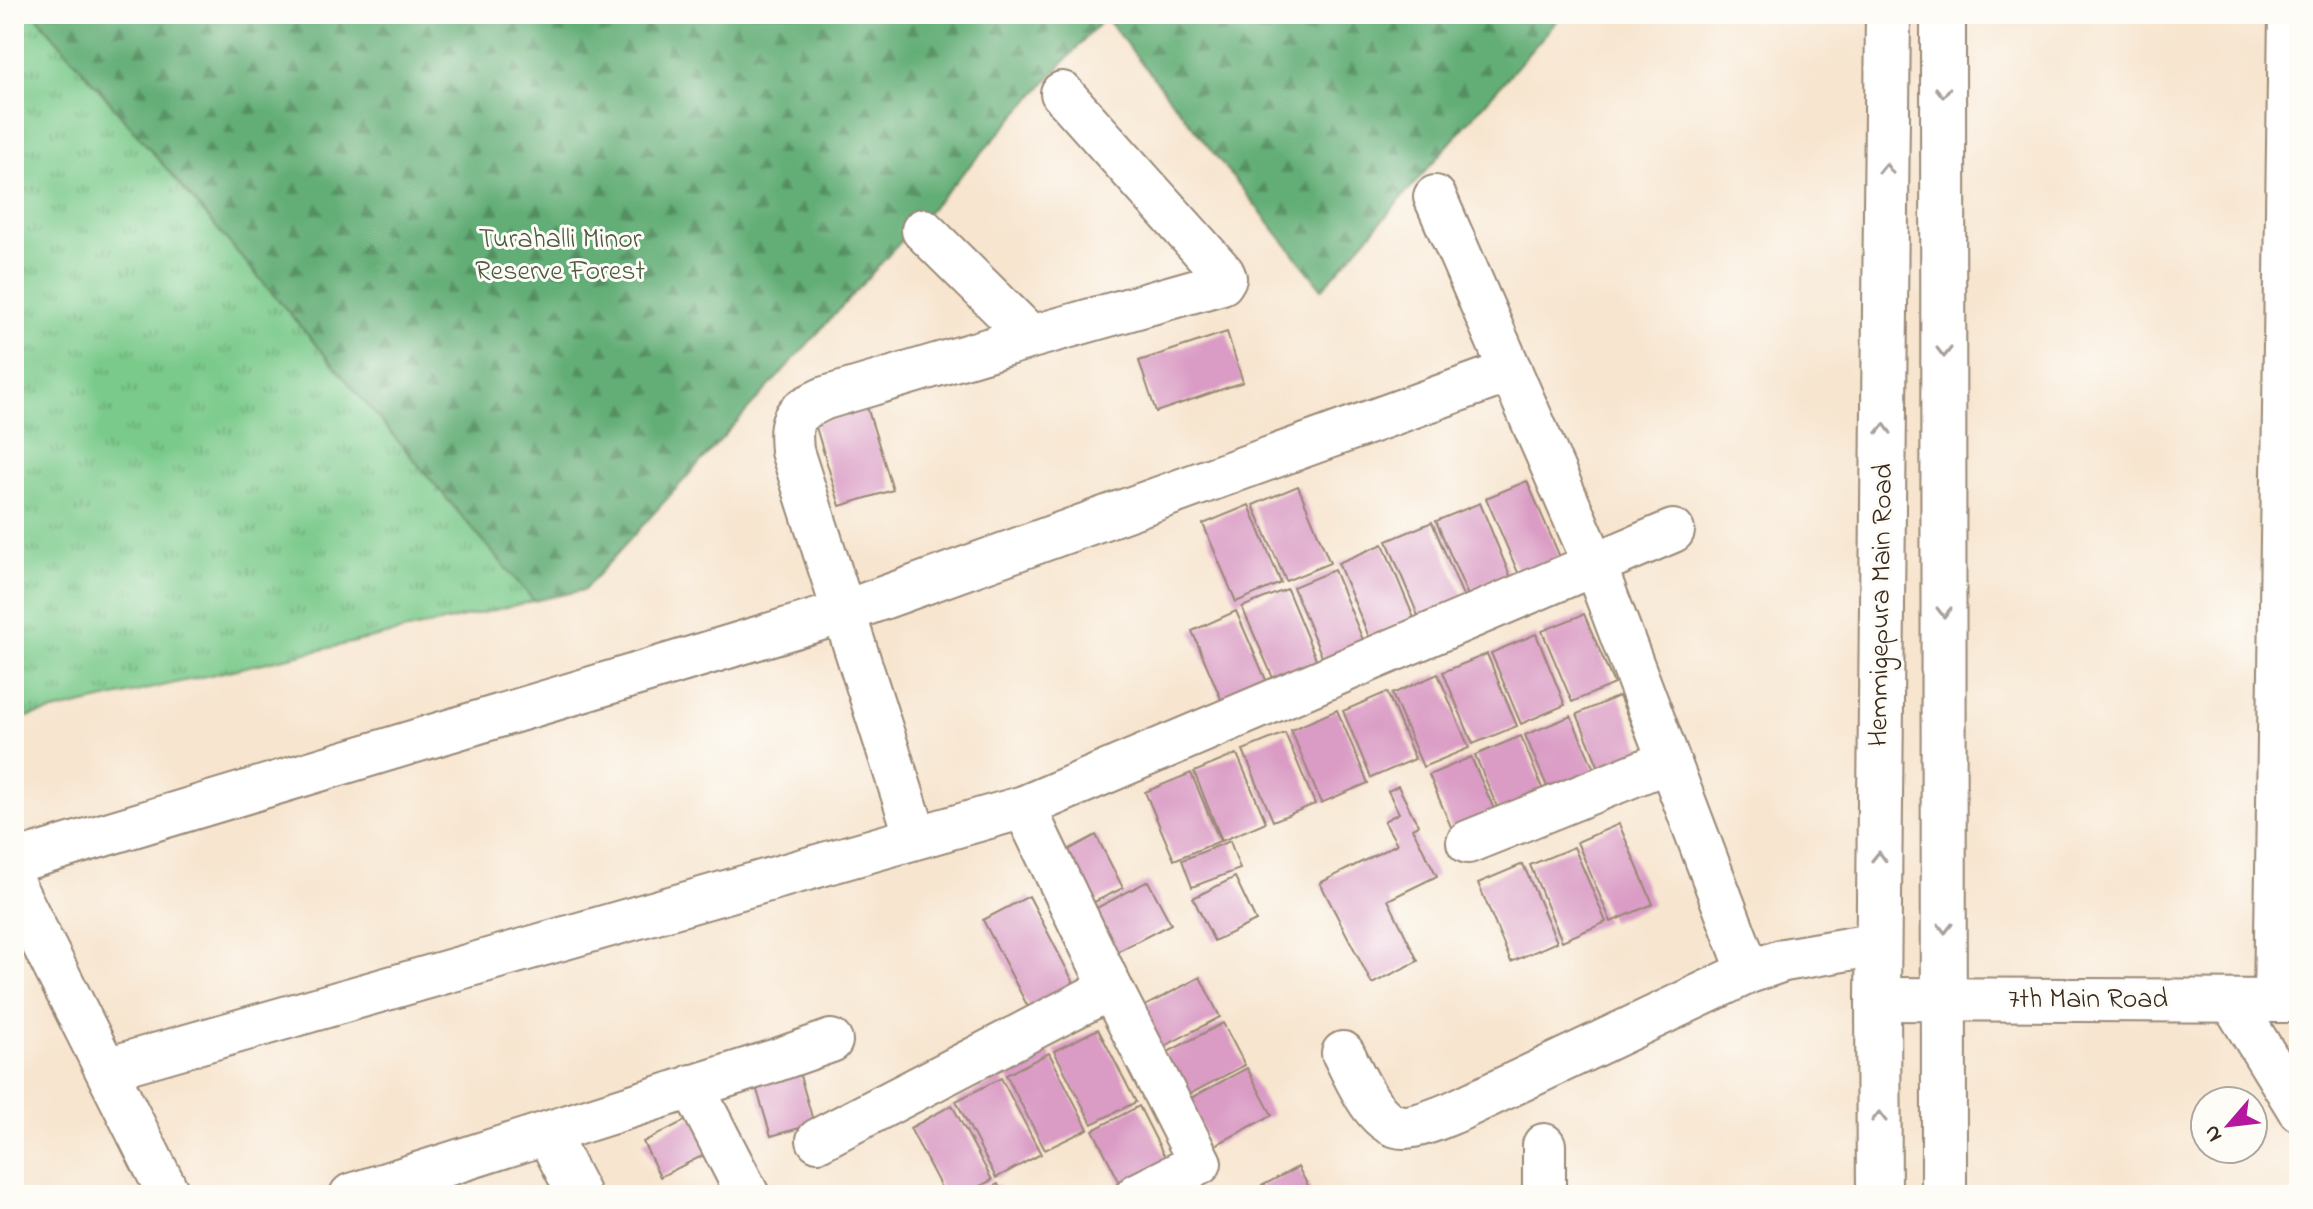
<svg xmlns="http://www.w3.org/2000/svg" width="2313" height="1209" font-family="'Indie Flower',sans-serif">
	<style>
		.grass { fill: url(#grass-tufts); stroke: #5a7a54; stroke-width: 2 }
		.forest { fill: url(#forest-firs); stroke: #4f6c4a; stroke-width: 2 }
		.building { fill: #da9bc5 }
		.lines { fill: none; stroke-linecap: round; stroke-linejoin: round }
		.minor-casing { stroke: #998876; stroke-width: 46 }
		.major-casing { stroke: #998876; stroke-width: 48 }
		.minor { stroke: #fff; stroke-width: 42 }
		.major { stroke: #fff; stroke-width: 44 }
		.oneway { stroke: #a79f9a }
		.labels { text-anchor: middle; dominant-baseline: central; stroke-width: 6; stroke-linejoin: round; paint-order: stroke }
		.park-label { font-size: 28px; fill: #4e5a3f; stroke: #fdfcf7 }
		.street-label { font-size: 28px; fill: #3b2a1e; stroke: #fdfcf7 }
	</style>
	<defs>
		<pattern id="grass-tufts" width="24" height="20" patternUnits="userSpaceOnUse" patternTransform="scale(2)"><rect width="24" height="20" fill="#7aca8b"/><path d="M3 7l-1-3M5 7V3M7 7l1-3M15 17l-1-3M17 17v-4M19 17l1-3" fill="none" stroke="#65a471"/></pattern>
		<pattern id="forest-firs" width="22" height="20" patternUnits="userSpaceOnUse" patternTransform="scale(2)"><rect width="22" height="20" fill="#63ae77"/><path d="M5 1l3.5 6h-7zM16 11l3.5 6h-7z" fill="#538e61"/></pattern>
	</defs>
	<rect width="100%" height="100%" fill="#fdfcf7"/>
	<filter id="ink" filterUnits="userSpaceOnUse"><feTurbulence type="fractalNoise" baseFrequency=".0125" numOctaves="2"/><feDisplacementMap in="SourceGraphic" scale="16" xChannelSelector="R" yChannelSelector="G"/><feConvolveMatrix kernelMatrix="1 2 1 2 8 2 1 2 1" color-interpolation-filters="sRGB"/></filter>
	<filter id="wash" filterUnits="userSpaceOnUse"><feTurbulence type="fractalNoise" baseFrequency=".006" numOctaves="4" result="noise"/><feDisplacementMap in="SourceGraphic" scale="32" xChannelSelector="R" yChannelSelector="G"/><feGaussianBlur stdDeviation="1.8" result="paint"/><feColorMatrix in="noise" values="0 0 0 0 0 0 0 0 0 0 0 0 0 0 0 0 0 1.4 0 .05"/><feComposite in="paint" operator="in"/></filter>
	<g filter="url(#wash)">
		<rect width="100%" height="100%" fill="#f7e5cf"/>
		<path class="grass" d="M14,14h21l499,587 -520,119z"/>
		<path class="forest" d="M35,14h1528l-241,275 -217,-272 -521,573 -50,11z"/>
		<g id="blocks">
			<path class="building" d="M1227,332l16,50 -87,30 -17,-51z
				M867,407l26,83 -53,16 -25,-82z
				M1527,481l33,76 -41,18 -33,-77z
				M1298,486l32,77 -44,18 -33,-76z
				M1480,503l31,75 -43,18 -32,-75z
				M1249,505l32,78 -45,19 -33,-78z
				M1432,522l32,76 -45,20 -32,-77z
				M1383,544l31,74 -45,19 -31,-74z
				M1334,570l32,77 -41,17 -32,-77z
				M1287,589l32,77 -43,19 -34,-78z
				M1236,611l33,76 -45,19 -32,-75z
				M1584,614l30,70 -42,18 -30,-71z
				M1536,634l29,71 -44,19 -30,-71z
				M1487,654l30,72 -44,18 -30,-72z
				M1438,674l31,74 -46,19 -31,-73z
				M1387,692l28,67 -44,19 -28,-67z
				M1619,696l23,54 -43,18 -22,-54z
				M1337,710l31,73 -47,20 -30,-73z
				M1571,716l26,60 -46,20 -26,-61z
				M1285,733l30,71 -42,17 -30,-71z
				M1521,736l24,59 -45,19 -25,-59z
				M1237,754l29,68 -44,19 -28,-69z
				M1471,757l26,59 -43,18 -25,-59z
				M1191,773l29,68 -46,19 -29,-68z
				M1398,786l20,39 -6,3 25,48 -49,24 30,61 -46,23 -52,-101 77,-39 -13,-23 15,-8 -11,-22z
				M1619,824l34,80 -42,18 -34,-80z
				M1096,835l27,53 -39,19 -27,-51z
				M1230,841l10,28 -48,18 -10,-27z
				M1574,847l32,75 -44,19 -32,-76z
				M1523,864l34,78 -46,20 -33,-79z
				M1235,877l21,44 -42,20 -21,-43z
				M1148,881l23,43 -60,31 -22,-43z
				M1029,896l48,93 -46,24 -48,-93z
				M1200,977l20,40 -59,31 -20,-40z
				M1223,1023l22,42 -59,31 -22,-42z
				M1098,1029l38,73 -44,22 -38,-73z
				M1049,1053l39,76 -43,21 -39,-75z
				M797,1065l17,59 -43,12 -18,-59z
				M1247,1068l25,47 -60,32 -25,-47z
				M1001,1078l40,76 -45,24 -40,-77z
				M952,1105l40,75 -29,15h-18l-35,-67z
				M1139,1106l30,59 -46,24 -30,-59z
				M694,1116l18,35 -52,26 -17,-35z
				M1298,1167l15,28h-69z
				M998,1184l5,11h-26z"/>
		</g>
	</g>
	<g filter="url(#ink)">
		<use href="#blocks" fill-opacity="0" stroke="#998876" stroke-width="2"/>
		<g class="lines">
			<g class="minor-casing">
				<path id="minor" d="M1435,197l159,366 155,409
					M923,230l108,107
					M916,837l-124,-386c-3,-35 1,-38 33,-53l206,-61 191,-54 3,-5 -2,-5 -161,-180
					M1468,842l201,-81
					M14,862l830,-250 667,-241
					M14,886l155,309
					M1111,988l89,175 -63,32
					M1878,999l421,2
					M2232,1001l67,109
					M2275,1001l15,-987
					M1343,1053c12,23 32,75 62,74 17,-1 34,-9 49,-15l295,-140 35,-12 94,-16
					M106,1069l918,-262
					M692,1086l56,109
					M547,1133l32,62
					M818,1140l293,-152 -87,-181 649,-276
					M1544,1145v50
					M351,1195l423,-134 57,-20"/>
			</g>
			<g class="major-casing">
				<path id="major" d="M1943,14l1,1181
					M1879,1195l-1,-196 10,-985"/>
			</g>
			<use href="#minor" class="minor"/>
			<use href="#major" class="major"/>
		</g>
		<defs><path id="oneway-chevron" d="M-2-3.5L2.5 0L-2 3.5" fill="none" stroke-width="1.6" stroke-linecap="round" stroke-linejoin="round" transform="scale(2)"/></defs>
		<g class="oneway">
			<use href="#oneway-chevron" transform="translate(1943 92) rotate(90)"/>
			<use href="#oneway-chevron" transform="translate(1886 169) rotate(-89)"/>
			<use href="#oneway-chevron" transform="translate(1944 352) rotate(90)"/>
			<use href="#oneway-chevron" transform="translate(1884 429) rotate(-89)"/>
			<use href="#oneway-chevron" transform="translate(1944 612) rotate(90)"/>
			<use href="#oneway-chevron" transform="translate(1879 857) rotate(-89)"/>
			<use href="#oneway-chevron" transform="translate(1945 928) rotate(90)"/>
			<use href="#oneway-chevron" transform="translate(1879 1117) rotate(-90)"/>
		</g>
	</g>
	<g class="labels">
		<g class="park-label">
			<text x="560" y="240">Turahalli Minor<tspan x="560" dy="32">Reserve Forest</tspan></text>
		</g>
		<g class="street-label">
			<text transform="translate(1882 605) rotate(-89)">Hemmigepura Main Road</text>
			<text x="2088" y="1000">7th Main Road</text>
		</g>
	</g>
	<rect width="2313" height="1209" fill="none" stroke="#fdfcf7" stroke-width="48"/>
	<g transform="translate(2229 1125) rotate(242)"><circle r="38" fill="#fdfcf7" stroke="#afa8a0" stroke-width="2"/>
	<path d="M0-6L14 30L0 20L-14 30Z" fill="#b5179e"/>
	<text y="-12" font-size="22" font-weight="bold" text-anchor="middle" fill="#3b2a1e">N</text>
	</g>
</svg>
